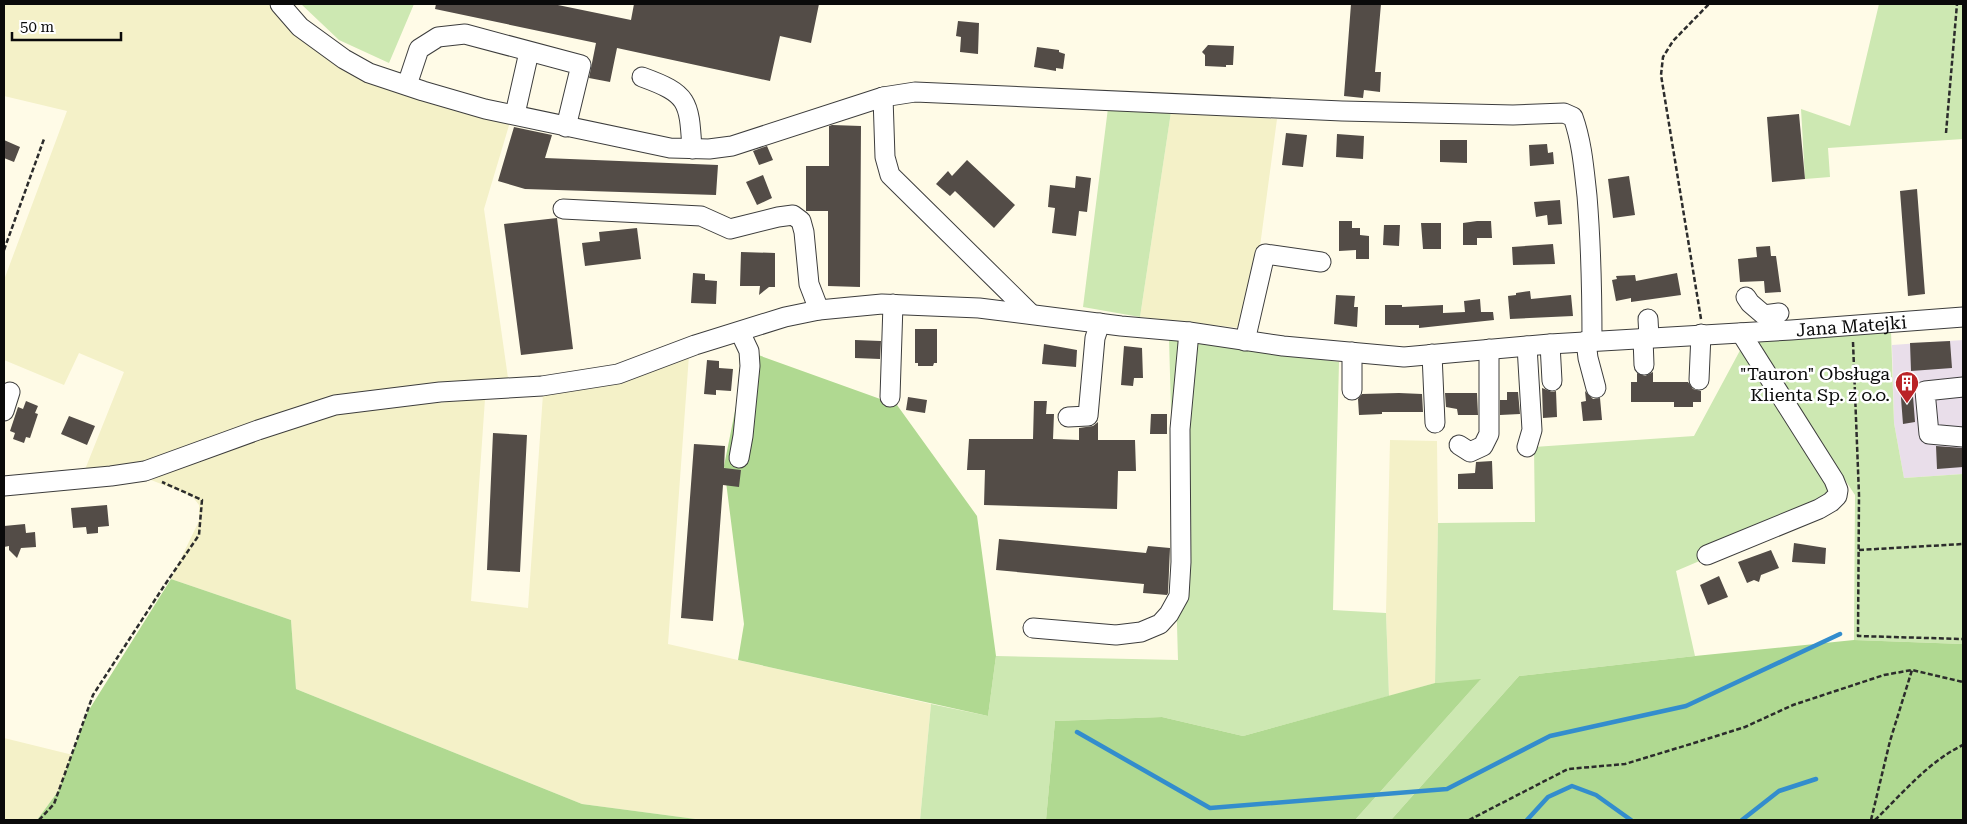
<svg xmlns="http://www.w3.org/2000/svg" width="1967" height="824" font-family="'Roboto Serif',serif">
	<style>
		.industrial { fill: #e9deea }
		.farmland { fill: #f4f1c8 }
		.green { fill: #cde8b2 }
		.forest { fill: #b0d991 }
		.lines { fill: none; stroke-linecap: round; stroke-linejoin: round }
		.stream { stroke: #338dcd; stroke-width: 4.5 }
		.building { fill: #534c47 }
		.minor-casing { stroke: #3d3d3d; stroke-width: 21 }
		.path { stroke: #2c2c2c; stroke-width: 2.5; stroke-dasharray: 5 2.5; stroke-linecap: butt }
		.minor { stroke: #fff; stroke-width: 19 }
		.labels { text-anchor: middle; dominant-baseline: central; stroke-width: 5; stroke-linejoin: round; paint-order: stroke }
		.street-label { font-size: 18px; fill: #0a0a0a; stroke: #fff }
		.poi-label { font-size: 18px; fill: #0a0a0a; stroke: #fff; text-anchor: end }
	</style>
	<rect width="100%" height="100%" fill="#fffbe7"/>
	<path class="industrial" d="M1963,340v134l-59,4 -10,-55 -2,-78z"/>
	<path class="farmland" d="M4,4h293l-6,10 37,36 185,62 -29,97 24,169 -26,6 -153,14 -184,66 -61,8 40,-100 -45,-19 -15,32 -60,-25v-80l63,-169 -63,-15z
		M1171,112l106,7 -28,210 -109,-12z
		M689,355l-21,289 263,60 -11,116h-217l-121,-16 -286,-115 -5,-69 -120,-41 28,-58v-16l-7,-9 -41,-16 53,-24 132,-45 149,-12 -14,202 57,7 15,-214 85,-13z
		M1390,440l47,1 1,82 -3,160 -46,13 -3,-83z
		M4,738l69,17 -14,35 -22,30h-33z"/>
	<path class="green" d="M301,4h113l-25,59 -50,-23z
		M1879,4h84v135l-135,9 2,29 -25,2 -4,-70 49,17z
		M1108,108l63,4 -31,205 -57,-10z
		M1891,330l3,93 10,55 59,-4v170l-109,-4 1,-145 -103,-156z
		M1169,339l170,23 -6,248 53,3 3,83 -146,40 -81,-19 -107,4 -9,99h-126l11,-116 57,12 8,-60 182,4z
		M1744,343l101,156 -169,72 19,85 -176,20 -128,144h-36l125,-140 -45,3 3,-160 97,-1 -1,-75 160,-11z"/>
	<path class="forest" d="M747,351l150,54 80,111 19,140 -8,60 -250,-56 6,-36 -20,-158z
		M171,579l120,41 5,69 286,115 121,16h-666l22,-30 28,-77z
		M1854,640l109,4v176h-572l128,-144 176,-20z
		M1481,679l-126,141h-309l9,-99 107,-4 81,19 192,-53z"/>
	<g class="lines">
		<path class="stream" d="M1077,732l133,76 237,-19 103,-53 136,-30 154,-72
			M1527,820l21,-23 24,-11 24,9 35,25
			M1742,820l37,-29 37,-12"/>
	</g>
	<path class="building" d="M436,4h117l78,16 3,-16h185l-8,39 -31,-7 -10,45 -153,-33 -7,34 -21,-4 7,-35 -161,-34z
		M1351,4h30l-6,68h6l-1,20 -16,-2 -1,8 -19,-2z
		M958,21l21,2 -1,31 -18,-2 1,-15 -5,-1z
		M1208,45l26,1 -1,19h-7v2l-21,-1v-11l-3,-3z
		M1037,47l22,3v2l6,2 -2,15 -7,-1v3l-22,-4z
		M1799,114l6,65 -33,3 -5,-65z
		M832,125l29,1 -1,161 -32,-1v-75h-22v-45h23v-40z
		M514,127l38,8 -7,23 173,7 -2,30 -191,-6 -27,-8z
		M1286,133l21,2 -4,32 -21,-2z
		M1337,134l27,2 -1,23 -27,-2z
		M4,140l16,7 -6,15 -10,-4z
		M1440,140h27v23l-27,-1z
		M1547,144l1,9 5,-1 1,12 -24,2 -1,-21z
		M767,146l6,14 -14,5 -6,-14z
		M967,160l48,45 -21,23 -39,-37 -5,5 -14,-12 12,-13 4,5z
		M763,175l9,23 -15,7 -11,-23z
		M1076,176l15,2 -4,34 -8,-1 -3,25 -24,-3 3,-25 -7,-1 2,-22 25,3z
		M1629,176l6,39 -22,3 -5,-39z
		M1917,189l8,105 -17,2 -8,-105z
		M1560,200l2,24 -14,1 -1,-10 -11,2 -2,-15z
		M557,218l16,131 -52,6 -17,-131z
		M1339,221h13v7h8v7l9,1v23h-13v-9l-17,1z
		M1477,221h14l1,17h-15v7h-14v-22z
		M1421,223h20v26h-18z
		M1384,225h16l-1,21 -16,-1z
		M637,228l4,31 -56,7 -3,-23 18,-2 -1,-9z
		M1553,244l2,20 -42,1 -1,-18z
		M1770,246l1,10h5l5,36 -16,1 -1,-12 -24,1 -2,-23 19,-2 -1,-10z
		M741,252l34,1v34h-6l-10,8 1,-9h-20z
		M693,273l12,1v6l12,1 -1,23 -25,-1z
		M1677,273l4,22 -50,7v-4l-15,3 -4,-21 5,-1 -1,-3 19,-1 1,6z
		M1530,291l1,8 40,-4 2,21 -63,3 -2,-23 8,-1v-2z
		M1336,295l19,1 -1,11h4l-1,20 -23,-3z
		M1480,299l1,13h12l1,8 -75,8v-3h-34v-20h17v2l41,-2v8l22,-1 -1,-11z
		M915,329h22v34h-3l-1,3h-15v-3h-3z
		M855,340l26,1 -1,18 -25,-1z
		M1950,341l2,27 -41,3 -1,-28z
		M1044,344l33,6 -1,17 -34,-3z
		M1124,346l18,2 1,30h-9l-1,8 -12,-1z
		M707,360l12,1v7l14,1 -2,22 -15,-1v5l-12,-1z
		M1653,372v10h35l5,7 8,2v11h-8v5h-19v-5h-43v-20h6v-9l8,3z
		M1912,383l3,39 -12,2 -3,-39z
		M1542,388l10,4 4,-1 1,26 -14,1z
		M1585,391l8,8 7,-1 2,22 -19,1 -2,-19 5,-1z
		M1507,392h11l2,22 -20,1v-15h7z
		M1399,393l23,1 1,18h-41v2l-23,1 -1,-16 4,-5z
		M1445,393h32l1,22h-20l-1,-6 -11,-2z
		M908,397l19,3 -2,13 -19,-3z
		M26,401l12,5 -3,7 3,1 -8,24 -4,-1 -2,6 -11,-4 2,-6 -5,-2 8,-24 5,2z
		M1034,401h13l-1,13h8l-1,25 26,1v-12l14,-2 5,-4v18h37l1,31h-18l-1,38 -133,-4 1,-35h-18l2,-31h64z
		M1151,414h16v20h-17z
		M69,416l26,10 -8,19 -26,-11z
		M493,433l34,2 -7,137 -33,-2z
		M694,444l31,2 -1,22 17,2 -2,17 -16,-2 -10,136 -32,-3z
		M1936,446l27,2v19l-26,2z
		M1492,461l1,28h-35v-15l17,-1 1,-11z
		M107,505l2,21 -11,1v6l-11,1 -1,-7 -13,1 -2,-20z
		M25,524l1,9 9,-1 1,15 -15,1 -4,10 -8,-8v-4l-5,1v-21z
		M999,539l147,14 2,-7 22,2 -2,45 -1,2 -24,-2 1,-9 -148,-14z
		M1794,543l32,5 -1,16 -33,-2z
		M1771,550l8,18 -18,7 -2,7 -5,-2 -7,3 -9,-21z
		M1719,576l9,21 -20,8 -8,-20z"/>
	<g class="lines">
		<g class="minor-casing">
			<g id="minor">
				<path d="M280,4l20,23 44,32 25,14 54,18 62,18 185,39 39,1 23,-3 151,-49 32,-5 427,19 171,4 51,-2 9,4c9,25 11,52 14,79 4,48 5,96 5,145"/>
				<path d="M642,77c47,17 47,24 50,72"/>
				<path d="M407,85l12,-36 19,-12 27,-3 116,31 -15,62"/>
				<path d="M883,97l2,60 5,18 141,139"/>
				<path d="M515,114l14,-62"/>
				<path d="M563,209l138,7 29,13 48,-12 15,-2 8,6 3,11 5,52 10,26"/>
				<path d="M1746,297l4,6 14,12 15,-2"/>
				<path d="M1648,319l1,18"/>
				<path d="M1643,338l1,27"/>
				<path d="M1245,341l20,-87 56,8"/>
				<path d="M1586,341l2,17 8,30"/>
				<path d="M1550,344l2,37"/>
				<path d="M1527,346l5,84 -5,17"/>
				<path d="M1352,352v38"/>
				<path d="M1432,354l3,69"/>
				<path d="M1699,380l2,-46"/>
				<path d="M1963,387l-38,4 4,43 34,3"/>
				<path d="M890,397l3,-93"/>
				<path d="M4,411l6,-19"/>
				<path d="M1068,417l20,-1 7,-78 5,-15"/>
				<path d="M1459,445l11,7 13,-6 6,-12v-85"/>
				<path d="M739,458l4,-22 7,-70 -1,-15 -9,-19"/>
				<path id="s1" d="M4,486l107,-10 34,-5 113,-41 77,-25 105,-13 102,-6 76,-12 77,-29 90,-28 34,-7 63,-6 97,4 142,18 68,6 94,14 121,11 146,-13 241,-14 172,-13"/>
				<path d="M1707,555l112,-46 12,-7 6,-6 1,-6 -4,-10 -93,-147"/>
				<path d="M1033,628l83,7 25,-3 19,-8 9,-10 10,-18 2,-34 -1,-133 9,-97"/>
			</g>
		</g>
		<path class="path" d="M1946,133l11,-129
			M4,250l40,-111
			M1701,319l-40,-244 2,-18 10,-16 36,-37
			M1853,342l6,153 -1,141 105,3
			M1859,550l104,-6
			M39,820l15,-16 39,-109 71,-109 35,-51 3,-35 -40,-18
			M1469,820l99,-51 57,-5 69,-21 51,-16 48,-22 91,-30 28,-5 51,12
			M1871,820l19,-79 22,-71
			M1875,820c27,-26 54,-59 88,-75"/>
		<use href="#minor" class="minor"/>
	</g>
	<defs>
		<g id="building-pin" transform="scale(1.25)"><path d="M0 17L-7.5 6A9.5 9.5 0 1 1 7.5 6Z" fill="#ba2327" stroke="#fff"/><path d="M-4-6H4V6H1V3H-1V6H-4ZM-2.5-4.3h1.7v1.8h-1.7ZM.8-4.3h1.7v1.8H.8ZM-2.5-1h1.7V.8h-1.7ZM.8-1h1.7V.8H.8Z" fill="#fff"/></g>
	</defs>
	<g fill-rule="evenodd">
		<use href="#building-pin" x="1907" y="383"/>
	</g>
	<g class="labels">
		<g class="street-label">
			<text stroke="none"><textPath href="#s1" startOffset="1876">Jana Matejki</textPath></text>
		</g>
		<g class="poi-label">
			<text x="1890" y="373">"Tauron" Obsługa<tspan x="1890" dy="21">Klienta Sp. z o.o.</tspan></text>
		</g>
	</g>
	<rect width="1967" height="824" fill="none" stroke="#0a0a0a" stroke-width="10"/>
	<path d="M12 32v8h109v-8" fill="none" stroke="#0a0a0a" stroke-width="2.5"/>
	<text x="20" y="32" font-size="15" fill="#0a0a0a" stroke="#ffffff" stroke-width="4" paint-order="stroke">50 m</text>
</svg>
